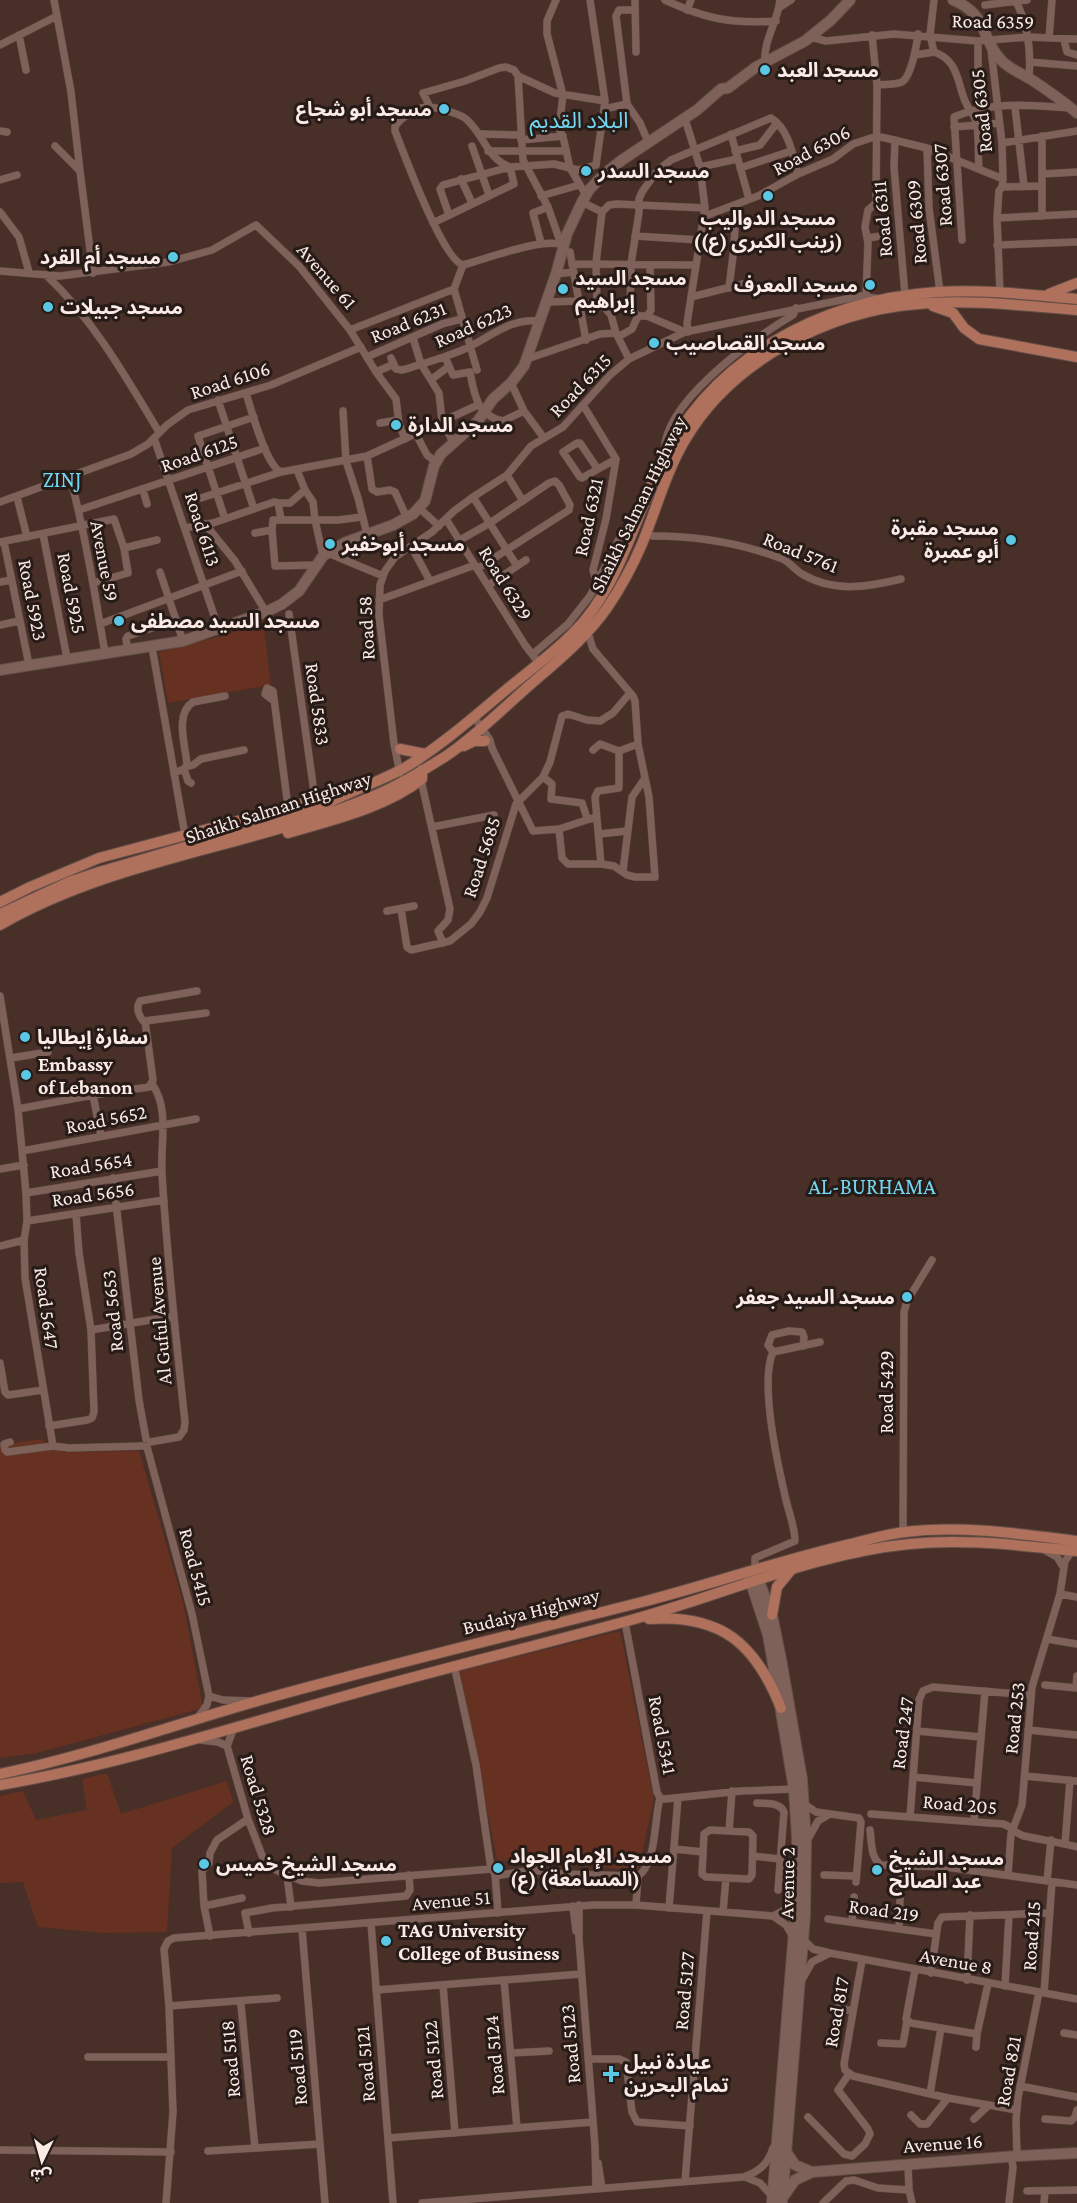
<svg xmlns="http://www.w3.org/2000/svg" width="1077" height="2203" font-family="'Crimson Pro','Noto Sans Arabic',serif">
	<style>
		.green { fill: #663120 }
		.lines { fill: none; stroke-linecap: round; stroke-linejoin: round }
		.street-casing { stroke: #634e47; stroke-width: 8 }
		.secondary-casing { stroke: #634e47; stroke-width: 12 }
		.primary-casing { stroke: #634e47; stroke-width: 12 }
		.street { stroke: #7e625a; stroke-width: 7 }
		.secondary { stroke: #7e625a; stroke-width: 10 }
		.primary { stroke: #af705c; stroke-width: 10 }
		.poi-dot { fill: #5ac8e5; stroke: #261b17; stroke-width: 2 }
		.labels { text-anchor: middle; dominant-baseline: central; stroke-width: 6; stroke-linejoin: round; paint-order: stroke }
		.street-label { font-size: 20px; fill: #fbeae5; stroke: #261b17 }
		.poi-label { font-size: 20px; font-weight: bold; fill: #fbeae5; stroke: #261b17; text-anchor: start }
		.quarter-label { font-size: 22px; fill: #73d6f1; stroke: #261b17 }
	</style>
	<rect width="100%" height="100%" fill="#482f28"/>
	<path class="green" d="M263,621l8,64 -103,18 -9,-51 67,-17z
		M41,1439l21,13 77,-1 44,151 20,106 -166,45 -37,5v-313z
		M620,1631l34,168 -16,71 -141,-10 -37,-189z
		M107,1773l14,41 106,-33 6,21 -61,46 -5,84 -63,1 -66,-6 -15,-45 -23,1v-87l23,-5 13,29 51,-10 -5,-31z"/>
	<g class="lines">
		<g class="street-casing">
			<path id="street" d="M556,0l-9,21v13l16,61 -4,33 5,13 6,27 16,27
				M590,0l15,101 -9,64
				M635,0l1,52
				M665,0c41,19 66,24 111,21
				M934,0l-4,35 4,17c24,8 23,29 31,49 4,10 11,14 12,25 2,15 1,29 2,43
				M1015,0c13,23 16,52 14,78
				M985,5l42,-5
				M780,7l11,-7
				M635,10h-16l-3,6 11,88 13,19 9,21
				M687,10l4,-10
				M57,16l14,76 9,79
				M19,35l7,35
				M810,37l16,4 68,-7 84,7 49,-4 50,2
				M1049,38l3,-38
				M1064,40l3,12 10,3
				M978,41v32
				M0,45l57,-29 -3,-16
				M991,49l11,94 1,36 -1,8 -3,4 -2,27 3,75
				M915,55l19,-3
				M765,62c-2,-21 13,-41 15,-62
				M1030,62l47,4
				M518,76l5,84 25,47 13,37
				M877,85c7,-1 19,0 25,-3 9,-5 15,-38 16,-48
				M430,107l-7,-14 42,-12 34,-13 7,-1 8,3 4,6 37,17 50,8
				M1015,107l9,79
				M604,109l23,-5
				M685,119l15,48 5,41 -18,115 1,9
				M954,127l45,-4
				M0,131l7,1
				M481,134l39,1
				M731,134l18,65
				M1042,136v80
				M521,140l42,-4
				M895,140l-1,27 11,128
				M1002,143l75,-12
				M55,146l25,25 13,102
				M472,146l17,49
				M927,148l2,60 11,84
				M488,151h78
				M735,151l25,-6 17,-22
				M700,167l37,-8
				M740,168l51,-17
				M1042,174l35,-2
				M461,179l11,24
				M0,180l17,-5
				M1002,187l40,-1
				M541,196l38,-11
				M582,202l20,10
				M0,212l19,25 10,35
				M449,215l-9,-26 3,-4 67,-18 44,-3 24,6 18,-5
				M705,216l53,-20 40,-22 35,-15 20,-15 24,-8 50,12 76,31
				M997,218l80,-4
				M433,223l81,-39 -4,-17c-24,-9 -26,-33 -44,-48 -5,-5 -33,-13 -40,-12 -10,1 -27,12 -31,20v4c9,23 48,129 68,134
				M635,236l65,4
				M868,238l12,-2
				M962,240l-8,-123c37,-16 75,-12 115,-9
				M541,243l-8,-30 15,-6
				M997,245l80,-3
				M570,252l16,88
				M572,264l124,1
				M463,265c23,-6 80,-28 99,-20
				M650,265l1,45 -4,6h-9l-8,-7 1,-45 8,-52v-13l3,-7 15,-21 14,-11 100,-42c18,11 22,38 27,56
				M0,271l60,5 109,-14 43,-12 44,-25 43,41 51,64 26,42 20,27 3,25 6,15
				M556,274l17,-2
				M46,275c47,44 80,102 113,157
				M729,288l5,-41 2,-42
				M454,289l23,81
				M866,296l2,-53 -3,-16 3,-17 6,-5 2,-4 1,-116 -5,-50
				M691,297l56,-14
				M547,302l32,-1 26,7 6,7 5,18 13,26
				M597,304l-1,-41 6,-51 7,-7 8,-1 88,4
				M647,316l38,16
				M350,330l104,-41 9,-24
				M618,337l14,-8 6,-13
				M413,338l8,26 18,29 3,28 11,21
				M367,357l75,-33 19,-5
				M445,357l8,18 17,-3c4,22 7,44 33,49l21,-10
				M391,358l5,11 6,1c23,-7 46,-13 67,-23 24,-12 42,-29 70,-26
				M527,359l73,-25 16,-1
				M376,372l18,-8
				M432,379l16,-12
				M511,383l13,28 20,27
				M246,393c5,16 20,73 35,79
				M218,400l36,109
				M583,405l33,54 -10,60 -13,51 2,7 4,3
				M343,411l3,50 12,37 9,36
				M380,423l18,-3
				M416,434l11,21 9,7
				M154,438l65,192
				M367,456l5,33 5,3 13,-2 5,2 12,26
				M665,457c-9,-50 90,-120 128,-142l3,-7
				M597,468l-17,-25h-3l-14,9 17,25 2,1 34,-19
				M297,470l8,20 8,12 2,18 8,36
				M507,475l16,26
				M70,476c15,58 25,118 35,177
				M143,490l4,14
				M17,497l10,40
				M473,497l44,69
				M201,498l80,-26 86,-16 111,-51
				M0,502l131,-48 17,-10 19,-19 21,-15 83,-25 90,-38
				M278,503h12l15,-13
				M419,508l20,18
				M79,510l186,-62
				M225,519l-27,-83 56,-19
				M446,519l79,126 10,13
				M205,524l30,37 31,51
				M185,528l28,-5 61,-21 4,1 3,16
				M255,533l17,-3
				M43,534l24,124
				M653,536c43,0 87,7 127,22 9,3 14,11 22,16 32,19 66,13 99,5
				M460,540l30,-17 59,-40 6,-2 4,4 11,20 -1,5 -92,59
				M0,542l114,-23 10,29 4,25 -35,10
				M4,542l25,123
				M411,546l19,35
				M124,548l33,-8
				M328,553l55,23
				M315,565l-40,1 -3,-36 1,-10h65l24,-3
				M160,572l23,69
				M0,582l11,-2
				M489,585l37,-25
				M379,600l96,-35
				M289,614l26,185
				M100,624l142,-53
				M0,625l19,-4
				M152,647l33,188
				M128,650l-2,-11 2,-3 48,-16
				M533,654l35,-30 22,-28 30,-59 17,-25
				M274,701l-9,-7 2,-6 6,3 15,116
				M474,717l16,23 2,8 41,83 26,-2 37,-12
				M593,750l7,-6 19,7 19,-7
				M186,767l7,-2 8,-6 43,-9
				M184,769l4,12 3,2
				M174,773l10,-4 3,-4c-1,-18 -13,-51 6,-63l32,-6
				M400,773l-6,-29 -15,-129 1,-30 5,-14 10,-14 37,-25 22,-21 19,-14 34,-22 24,-29 32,-19 47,-52 19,-16 56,-27 176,-36 20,3
				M543,777l9,7 -1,15 31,4 5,15
				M421,780l29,129 -2,11 -10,11 5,12
				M432,827l62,-12
				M559,829l3,29 6,6h33l13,2 13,9 8,2h20l-6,-80 -11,-53 -3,-43 -2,-5 -40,-47 -5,-16
				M599,834l28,-3
				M601,864l-6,-67 3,-6 21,-3v-37
				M623,871l9,-74 13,-19
				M401,909l6,38 4,3 39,-9 21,-17 9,-12 7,-14 29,-94 27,-27 7,-15 12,-46 6,-2 19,6 13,1 13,-8 17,-20
				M387,911l27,-5
				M0,996l18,113 8,84 1,28 -3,19 1,38 28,168
				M144,1022c-5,-6 -9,-13 -4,-21l57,-10
				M11,1058l37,-6
				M93,1095l8,41
				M18,1109l75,-14 56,-8 4,-7 -8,-59 61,-8
				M22,1151l174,-32
				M0,1169l24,-4
				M113,1178l26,222 7,39
				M26,1193l136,-22
				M27,1221l137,-21
				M0,1246l24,-6
				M91,1330l83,-14
				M773,1352l-5,-7 4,-10 17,-4 13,1 2,5 -1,9
				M0,1363l5,29 3,3 35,-5
				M49,1426l38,-6 5,-2 2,-6 -3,-82 -12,-77 -3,-39
				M10,1442l-6,2 1,6 2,2 46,-6 16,2 74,-2
				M150,1442l29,-5 5,-7 1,-8c-9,-82 -18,-165 -23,-248 -2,-28 8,-66 -10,-90
				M147,1447l45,167 17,82 -2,9 -9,12
				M903,1532l1,-220 3,-11 25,-41
				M1046,1551l11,6 6,10
				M755,1570v-12l40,-17c0,-13 -6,-28 -9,-41 -8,-34 -27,-117 -13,-148l47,-10
				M1060,1594l17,3
				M625,1622l32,170 3,6 5,1 76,-8 53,-2
				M1047,1639l30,5
				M454,1665l22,100 15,104
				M1045,1685l32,3
				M1076,1688l1,-12
				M209,1696l14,4 28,1
				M234,1728l-7,18 21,73 15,39 5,7 10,6 24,10 17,2 172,-14 4,4 3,40
				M1028,1730l49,5
				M917,1731l64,6
				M200,1740l18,2 9,4
				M1025,1776l52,5
				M913,1777l64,6
				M757,1803c10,1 23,-1 27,9l-6,78
				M804,1804l12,8 43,6 2,4 -5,60
				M871,1814l132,10c8,2 13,10 21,12 18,4 35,6 53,11
				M910,1817l9,-117 4,-9 10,-4 98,8
				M974,1821l11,-130
				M710,1830l39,2 4,4 -1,39 -3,4 -43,-2 -4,-3 2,-40z
				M870,1830c2,13 0,27 11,35l65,2 131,18
				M729,1831l3,-40
				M807,1841l11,-20 10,-6
				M1065,1844l5,-64
				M674,1849l29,3
				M753,1856l27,3
				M287,1875l4,32
				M824,1875l32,1
				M1008,1875l3,-41 11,-29 10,-118 28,-93 5,-33 8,-11
				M495,1876l37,-6 31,4 75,2c19,-13 16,-57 22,-78
				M1047,1881l4,-41
				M579,1905v34l16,207 1,43
				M636,1905l2,-29
				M204,1906l38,-8
				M573,1906l3,25
				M669,1908l9,-110
				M723,1912l3,-34
				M773,1916l13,9 6,10
				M828,1919l108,15
				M852,1922l2,-25
				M371,1923l22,280
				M302,1929l23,274
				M899,1929l2,-62
				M249,1933l-4,-20 27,-5 134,-12 4,-6 -1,-15
				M210,1936l-6,-30 -2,-35 7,-8 1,-10 7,-13 31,-21
				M803,1939l10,10 17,4 247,46
				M862,1960l-18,104 1,6 8,6 95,22 69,12
				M915,1970l-9,49 5,4 66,11 11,-50
				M931,1973l7,-50 4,-6 108,-4
				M803,1978l9,-16 16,-8
				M504,1980l13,148
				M967,1980l3,-65
				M443,1985l12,148
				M1005,1986l4,-71
				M376,1990l205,-16
				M1044,1993l8,-111
				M239,2001l2,4 14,143
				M169,2006l108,-8
				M837,2008l16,3
				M1064,2033l13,2
				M881,2043l22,1 4,-23
				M976,2047l1,-13
				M511,2053l38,-2
				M88,2057h83
				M588,2059h31l7,3 6,50 5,10 53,4
				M1020,2086l57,11
				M930,2094l11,-66
				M911,2115l9,9h7l21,-26
				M808,2117l36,37 8,2 13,-12 5,-10 -2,-5 -30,-39 11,-16
				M974,2119l15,-14
				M1045,2119l26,2 4,-4 2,-7
				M388,2138l205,-16
				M0,2150l171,2
				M208,2151l112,-7
				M1017,2156l-1,-36 2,-22 21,-106
				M598,2163l4,25
				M908,2164l1,26 3,13
				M745,2177l15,6 12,13
				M685,2181l22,-270
				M1027,2191l50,-1
				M166,2203l7,-91 -4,-106 -5,-57 4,-8 6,-3 419,-33h43l137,11 15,-8 7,-10
				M422,2203l321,-26c16,-5 25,-13 30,-29
				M823,2203l23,-22 8,-1 24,8 31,2
				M1009,2203l4,-36 -2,-11
				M1044,2203l1,-12"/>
		</g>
		<g class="secondary-casing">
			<path id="secondary" d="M953,0c36,15 27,38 48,60 8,9 20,13 31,20 15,10 31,21 45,33
				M0,670l183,-29 83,-29 16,-8 17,-13 24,-35 21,-13 49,-18 20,-11 12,-13 9,-35 7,-12 37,-33 15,-22 18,-16 13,-17 32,-92 11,-40 15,-32 7,-12 14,-15 19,-15 75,-50 24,-21 7,-1 28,-21 49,-26 26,-21 19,-20
				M755,1571l17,44 9,44 21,120 4,63 -1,73 -23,288
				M748,1574l20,61 4,23 22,131 3,48v56l-25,310
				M785,2150l10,15 17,7
				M783,2197l12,-17 17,-8 205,-16 60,-3"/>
		</g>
		<g class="primary-casing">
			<path id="primary" d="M1049,294l28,-11
				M933,306l20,7 11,15 15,11 98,18
				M464,746l10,-5h11
				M400,749l25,5
				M288,833c44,-13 97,-25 134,-54v-9
				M0,902l30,-15 69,-29 233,-62
				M0,914l69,-32 33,-11c43,-12 85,-25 128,-37 27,-8 56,-14 82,-24 15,-6 29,-14 44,-20 17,-7 34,-14 50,-23 36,-22 69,-51 101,-78 22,-18 45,-35 65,-55 45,-43 62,-112 87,-166 50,-110 162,-168 278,-176 47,-3 94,3 140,7
				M0,925c116,-67 254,-78 376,-130 24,-10 48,-25 70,-39 27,-18 51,-42 76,-64 29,-26 62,-51 85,-84 13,-19 26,-43 35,-64 14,-34 24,-72 43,-104 46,-79 143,-129 233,-136 53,-5 106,2 159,6
				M772,1615l5,-28 14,-17
				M649,1619c72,-5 106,24 132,89
				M0,1774c92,-19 178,-51 268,-76 126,-35 252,-65 378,-97 69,-18 135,-41 204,-57 18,-4 36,-10 55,-12 54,-7 117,2 172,9
				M0,1785c117,-20 231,-57 345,-89 95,-27 191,-50 286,-76 93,-25 183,-67 279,-76 56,-6 112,2 167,7"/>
		</g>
		<use href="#street" class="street"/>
		<use href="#secondary" class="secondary"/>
		<use href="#primary" class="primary"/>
	</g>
	<g class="poi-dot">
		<circle cx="765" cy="70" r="6"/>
		<circle cx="444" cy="109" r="6"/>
		<circle cx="586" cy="171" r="6"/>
		<circle cx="768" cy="196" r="6"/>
		<circle cx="173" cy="257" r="6"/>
		<circle cx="870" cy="285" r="6"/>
		<circle cx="563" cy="289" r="6"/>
		<circle cx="48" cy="307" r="6"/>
		<circle cx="654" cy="343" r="6"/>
		<circle cx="396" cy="425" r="6"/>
		<circle cx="1011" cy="540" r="6"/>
		<circle cx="330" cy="544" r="6"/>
		<circle cx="119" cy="621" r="6"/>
		<circle cx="25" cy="1037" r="6"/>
		<circle cx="26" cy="1075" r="6"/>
		<circle cx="907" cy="1297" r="6"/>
		<circle cx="204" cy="1864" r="6"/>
		<circle cx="498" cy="1868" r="6"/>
		<circle cx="877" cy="1870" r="6"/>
		<circle cx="386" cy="1941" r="6"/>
		<path d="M608 2065h6v6h6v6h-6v6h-6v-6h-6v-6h6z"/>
	</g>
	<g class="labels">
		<g class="street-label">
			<text transform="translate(993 21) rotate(1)">Road 6359</text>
			<text transform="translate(981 111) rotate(-96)">Road 6305</text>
			<text transform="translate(811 150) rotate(-28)">Road 6306</text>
			<text transform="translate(942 185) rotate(-94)">Road 6307</text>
			<text transform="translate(882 219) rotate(-95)">Road 6311</text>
			<text transform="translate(916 222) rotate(-95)">Road 6309</text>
			<text transform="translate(327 276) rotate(49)">Avenue 61</text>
			<text transform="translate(408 322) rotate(-22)">Road 6231</text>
			<text transform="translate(473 325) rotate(-24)">Road 6223</text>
			<text transform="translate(230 380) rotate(-18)">Road 6106</text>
			<text transform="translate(580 385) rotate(-46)">Road 6315</text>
			<text transform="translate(199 453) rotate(-19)">Road 6125</text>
			<text transform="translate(638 504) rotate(-64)">Shaikh Salman Highway</text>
			<text transform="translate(588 517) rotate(-78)">Road 6321</text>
			<text transform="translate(203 529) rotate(72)">Road 6113</text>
			<text transform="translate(801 552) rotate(22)">Road 5761</text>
			<text transform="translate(105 561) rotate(79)">Avenue 59</text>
			<text transform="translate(506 583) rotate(58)">Road 6329</text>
			<text transform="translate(72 593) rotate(79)">Road 5925</text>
			<text transform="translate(33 600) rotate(79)">Road 5923</text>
			<text transform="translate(366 628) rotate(-93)">Road 58</text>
			<text transform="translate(318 704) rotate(82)">Road 5833</text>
			<text transform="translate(278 807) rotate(-18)">Shaikh Salman Highway</text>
			<text transform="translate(481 857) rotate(-72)">Road 5685</text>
			<text transform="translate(106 1119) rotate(-11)">Road 5652</text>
			<text transform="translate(91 1165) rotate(-9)">Road 5654</text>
			<text transform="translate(93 1194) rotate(-8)">Road 5656</text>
			<text transform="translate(47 1308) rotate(82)">Road 5647</text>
			<text transform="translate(112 1311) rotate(-96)">Road 5653</text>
			<text transform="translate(159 1321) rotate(-95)">Al Guful Avenue</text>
			<text transform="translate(886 1392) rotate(-90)">Road 5429</text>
			<text transform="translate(196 1567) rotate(75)">Road 5415</text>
			<text transform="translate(531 1611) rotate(-14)">Budaiya Highway</text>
			<text transform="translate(1014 1718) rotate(-84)">Road 253</text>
			<text transform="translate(902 1733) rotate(-83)">Road 247</text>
			<text transform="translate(663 1735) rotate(79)">Road 5341</text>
			<text transform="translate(259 1795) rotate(73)">Road 5328</text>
			<text transform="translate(960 1804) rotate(5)">Road 205</text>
			<text transform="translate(787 1883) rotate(-89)">Avenue 2</text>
			<text transform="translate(451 1900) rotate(-5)">Avenue 51</text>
			<text transform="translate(884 1910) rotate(8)">Road 219</text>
			<text transform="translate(1031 1936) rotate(-86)">Road 215</text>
			<text transform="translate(956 1961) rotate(10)">Avenue 8</text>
			<text transform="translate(684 1991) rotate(-85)">Road 5127</text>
			<text transform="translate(836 2012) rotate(-80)">Road 817</text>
			<text transform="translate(570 2044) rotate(-95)">Road 5123</text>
			<text transform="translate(494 2055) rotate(-95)">Road 5124</text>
			<text transform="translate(230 2059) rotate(-95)">Road 5118</text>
			<text transform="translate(433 2060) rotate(-95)">Road 5122</text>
			<text transform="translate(365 2064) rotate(-95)">Road 5121</text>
			<text transform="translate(297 2067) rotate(-95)">Road 5119</text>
			<text transform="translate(1008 2071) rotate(-80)">Road 821</text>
			<text transform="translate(943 2143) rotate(-4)">Avenue 16</text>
		</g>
		<g class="poi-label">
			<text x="777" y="70">مسجد العبد</text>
			<text x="432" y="109" text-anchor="end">مسجد أبو شجاع</text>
			<text x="598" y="171">مسجد السدر</text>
			<text x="768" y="218" text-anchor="middle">مسجد الدواليب<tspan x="768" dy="23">(زينب الكبرى (ع))</tspan></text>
			<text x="161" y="257" text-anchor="end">مسجد أم القرد</text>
			<text x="575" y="278">مسجد السيد<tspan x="575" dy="23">إبراهيم</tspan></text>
			<text x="858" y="285" text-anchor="end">مسجد المعرف</text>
			<text x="60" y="307">مسجد جبيلات</text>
			<text x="666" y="343">مسجد القصاصيب</text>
			<text x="408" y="425">مسجد الدارة</text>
			<text x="999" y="528" text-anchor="end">مسجد مقبرة<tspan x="999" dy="23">أبو عمبرة</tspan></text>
			<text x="342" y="544">مسجد أبوخفير</text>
			<text x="131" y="621">مسجد السيد مصطفى</text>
			<text x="37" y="1037">سفارة إيطاليا</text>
			<text x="38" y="1064">Embassy<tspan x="38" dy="23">of Lebanon</tspan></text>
			<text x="895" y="1297" text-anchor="end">مسجد السيد جعفر</text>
			<text x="510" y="1856">مسجد الإمام الجواد<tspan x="510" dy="23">(ع) (المسامعة)</tspan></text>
			<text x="889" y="1858">مسجد الشيخ<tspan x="889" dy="23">عبد الصالح</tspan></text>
			<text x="216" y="1864">مسجد الشيخ خميس</text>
			<text x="398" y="1930">TAG University<tspan x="398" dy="23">College of Business</tspan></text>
			<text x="624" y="2062">عيادة نبيل<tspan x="624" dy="23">تمام البحرين</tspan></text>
		</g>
		<g class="quarter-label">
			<text x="579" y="120">البلاد القديم</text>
			<text x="62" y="479">ZINJ</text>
			<text x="872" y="1186">AL-BURHAMA</text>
		</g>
	</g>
	<g transform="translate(42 2161) rotate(185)" stroke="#261b17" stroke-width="4.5" paint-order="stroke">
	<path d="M0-4.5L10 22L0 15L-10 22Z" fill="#fbeae5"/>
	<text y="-9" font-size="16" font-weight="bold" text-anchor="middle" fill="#fbeae5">ش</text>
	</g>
</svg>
